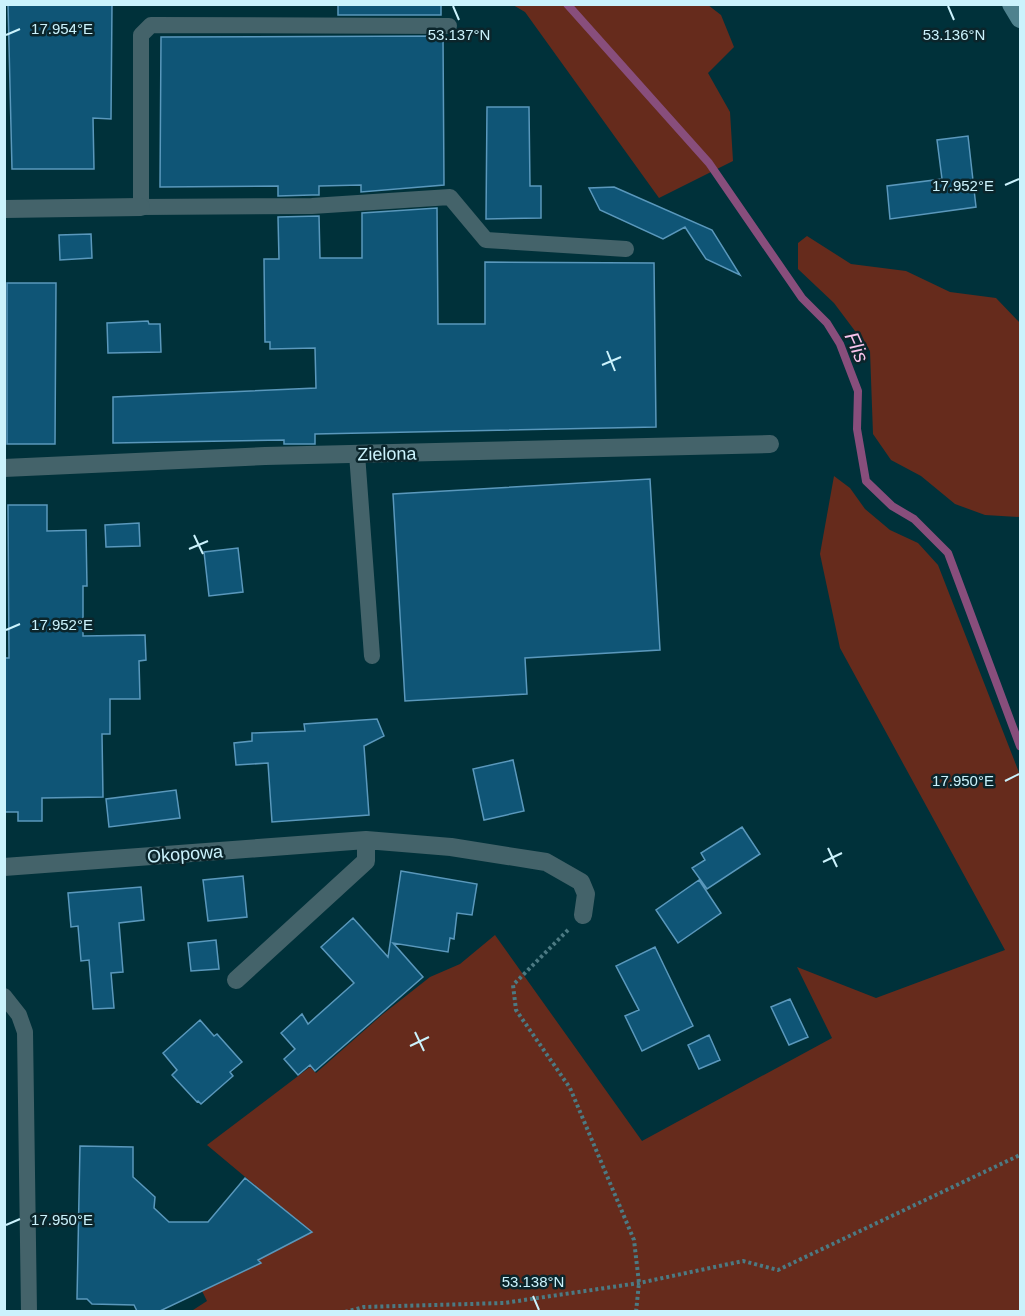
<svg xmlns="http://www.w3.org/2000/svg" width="1025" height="1316" font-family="Helvetica,sans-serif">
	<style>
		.green { fill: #662b1c }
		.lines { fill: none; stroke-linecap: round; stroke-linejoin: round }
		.stream { stroke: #884e7c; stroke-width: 8 }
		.building { fill: #0f5576; stroke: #5a98bc; stroke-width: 1.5 }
		.path { stroke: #4c7a83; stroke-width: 4; stroke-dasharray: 3 3; stroke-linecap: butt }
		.lane { stroke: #44636a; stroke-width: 16 }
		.street { stroke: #44636a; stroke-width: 18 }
		.secondary { stroke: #4f828e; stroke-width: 18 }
		.ticks { fill: none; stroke: #cbf2fc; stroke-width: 2 }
		.labels { text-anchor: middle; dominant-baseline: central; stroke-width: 5; stroke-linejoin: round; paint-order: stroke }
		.street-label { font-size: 18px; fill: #cbf2fc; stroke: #0b252b }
		.water-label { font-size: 20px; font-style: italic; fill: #f8c3eb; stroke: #0b252b }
		.ticks-label { font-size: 15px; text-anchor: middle; fill: #cbf2fc; stroke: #0b252b; stroke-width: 5; stroke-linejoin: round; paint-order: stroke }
	</style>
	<rect width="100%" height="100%" fill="#00313a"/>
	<path class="green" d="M513,5h195l13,10 13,32 -26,26 22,39 3,49 -74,37 -134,-186z
		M807,236l44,28 55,7 44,21 46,6 24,25v194l-35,-2 -30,-11 -34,-28 -30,-16 -18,-26 -3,-83 -36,-48 -36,-34v-26z
		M834,476l16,12 15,21 25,21 28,13 20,22 82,210v536l-830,1 17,-11 -5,-10 59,-28 -3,-3 53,-28 -104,-87 103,-78 6,6 67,-59 47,-37 30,-13 35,-29 147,206 190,-103 -35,-71 79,31 129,-48 -165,-302 -20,-94z"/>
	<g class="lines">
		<path class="stream" d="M567,4l142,159 93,135 25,25 13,21 18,47 -1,38 9,52 26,25 22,13 34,34 72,193"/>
	</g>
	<path class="building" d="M8,4h104l-1,115 -18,-1 1,51h-82z
		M338,4h103v11h-103z
		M443,36l1,149 -83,7v-7l-42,1v9h-7l-34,1v-10l-118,1 1,-150z
		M487,107h42l1,79h11v32l-55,1z
		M968,136l8,71 -86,12 -3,-33 55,-7 -5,-39z
		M614,187l98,43 28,45 -34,-16 -21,-32 -22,12 -63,-29 -11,-22z
		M437,208l1,116h47v-62l169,1 2,164 -341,7v10h-31v-4l-171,3v-46l203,-9 -1,-40 -45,1v-7h-5l-1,-83h15l-1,-42 41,-1 1,42h42v-45z
		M91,234l1,24 -32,2 -1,-25z
		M7,283h49l-1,161h-48z
		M148,321l1,3h11l1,28 -53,1 -1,-30z
		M650,479l10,171 -135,8 2,36 -122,7 -12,-207z
		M8,505h39v26l39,-1 1,56h-4v50l62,-1 1,25 -7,1 1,38h-30v35h-8l1,63 -61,1v23h-24v-9h-14v-154h5z
		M139,523l1,23 -34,1 -1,-22z
		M238,548l5,44 -34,4 -5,-44z
		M377,719l7,17 -20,10 5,69 -97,7 -4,-59 -32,2 -2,-22 18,-2v-8l53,-2 -1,-7z
		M513,760l11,51 -40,9 -11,-51z
		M176,790l4,28 -71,9 -3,-28z
		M742,827l18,27 -53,35 -15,-21 13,-8 -4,-7z
		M401,871l76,13 -5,31 -15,-2 -3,26 -4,-1 -2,14 -55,-9 30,34 -108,94 -5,-6 -12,10 -14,-16 11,-10 -14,-16 21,-19 6,10 46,-41 -33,-36 32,-29 35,39z
		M243,876l4,41 -39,4 -5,-41z
		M699,880l22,33 -43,30 -22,-33z
		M141,887l3,33 -25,3 4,49 -12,1 3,35 -21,1 -4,-49 -8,1 -3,-35 -7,1 -3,-34z
		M216,940l3,29 -28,2 -3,-28z
		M655,947l38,79 -51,25 -17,-35 14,-6 -23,-44z
		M790,999l18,38 -19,8 -18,-38z
		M200,1020l14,16 3,-2 25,28 -12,10 3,4 -32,28 -3,-3 -1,1 -25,-27 5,-5 -14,-17z
		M709,1035l11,25 -21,9 -11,-24z
		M80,1146l53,1v30l22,20 -1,11 15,14h39l37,-44 67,54 -54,28 3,3 -101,48h-23l-3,-6 -42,-1 -5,-5h-10z"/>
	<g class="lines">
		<path class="path" d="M568,930l-55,55 3,25 54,78 64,152 5,43 -3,29
			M345,1312l19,-5 140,-4 135,-20 104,-22 35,9 242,-115"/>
		<path class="lane" d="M449,26l-298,-1 -10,10v172l171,-1 138,-9 36,43 140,9
			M357,454l15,202
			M4,996l15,19 6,17 4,280"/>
		<path class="street" d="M4,209l137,-2
			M4,468l261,-12 505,-12
			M4,867l362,-27 85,7 95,15 35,20 5,12 -3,21
			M236,980l130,-119v-21"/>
		<path class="secondary" d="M1011,4l9,15"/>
	</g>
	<path class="ticks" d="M453,6l6,14M948,6l6,14M6,35l14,-6M1005,185l14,-6M607,351l8,20M602,365l19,-8M194,535l9,19M189,549l19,-8M6,630l14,-6M1005,781l14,-7M828,848l9,19M823,862l19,-9M415,1032l9,19M410,1046l19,-9M6,1225l14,-6M533,1296l6,14"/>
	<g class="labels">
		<g class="street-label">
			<text transform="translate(387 454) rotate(-1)">Zielona</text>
			<text transform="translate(185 854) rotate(-4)">Okopowa</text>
		</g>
		<g class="water-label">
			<text transform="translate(857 347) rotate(66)">Flis</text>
		</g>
	</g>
	<g class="ticks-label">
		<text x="62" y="34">17.954°E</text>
		<text x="459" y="40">53.137°N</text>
		<text x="954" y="40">53.136°N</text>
		<text x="963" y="191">17.952°E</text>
		<text x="62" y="630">17.952°E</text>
		<text x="963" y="786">17.950°E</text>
		<text x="62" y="1225">17.950°E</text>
		<text x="533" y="1287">53.138°N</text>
	</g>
	<rect width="1025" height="1316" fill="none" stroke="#cbf2fc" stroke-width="12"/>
</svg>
